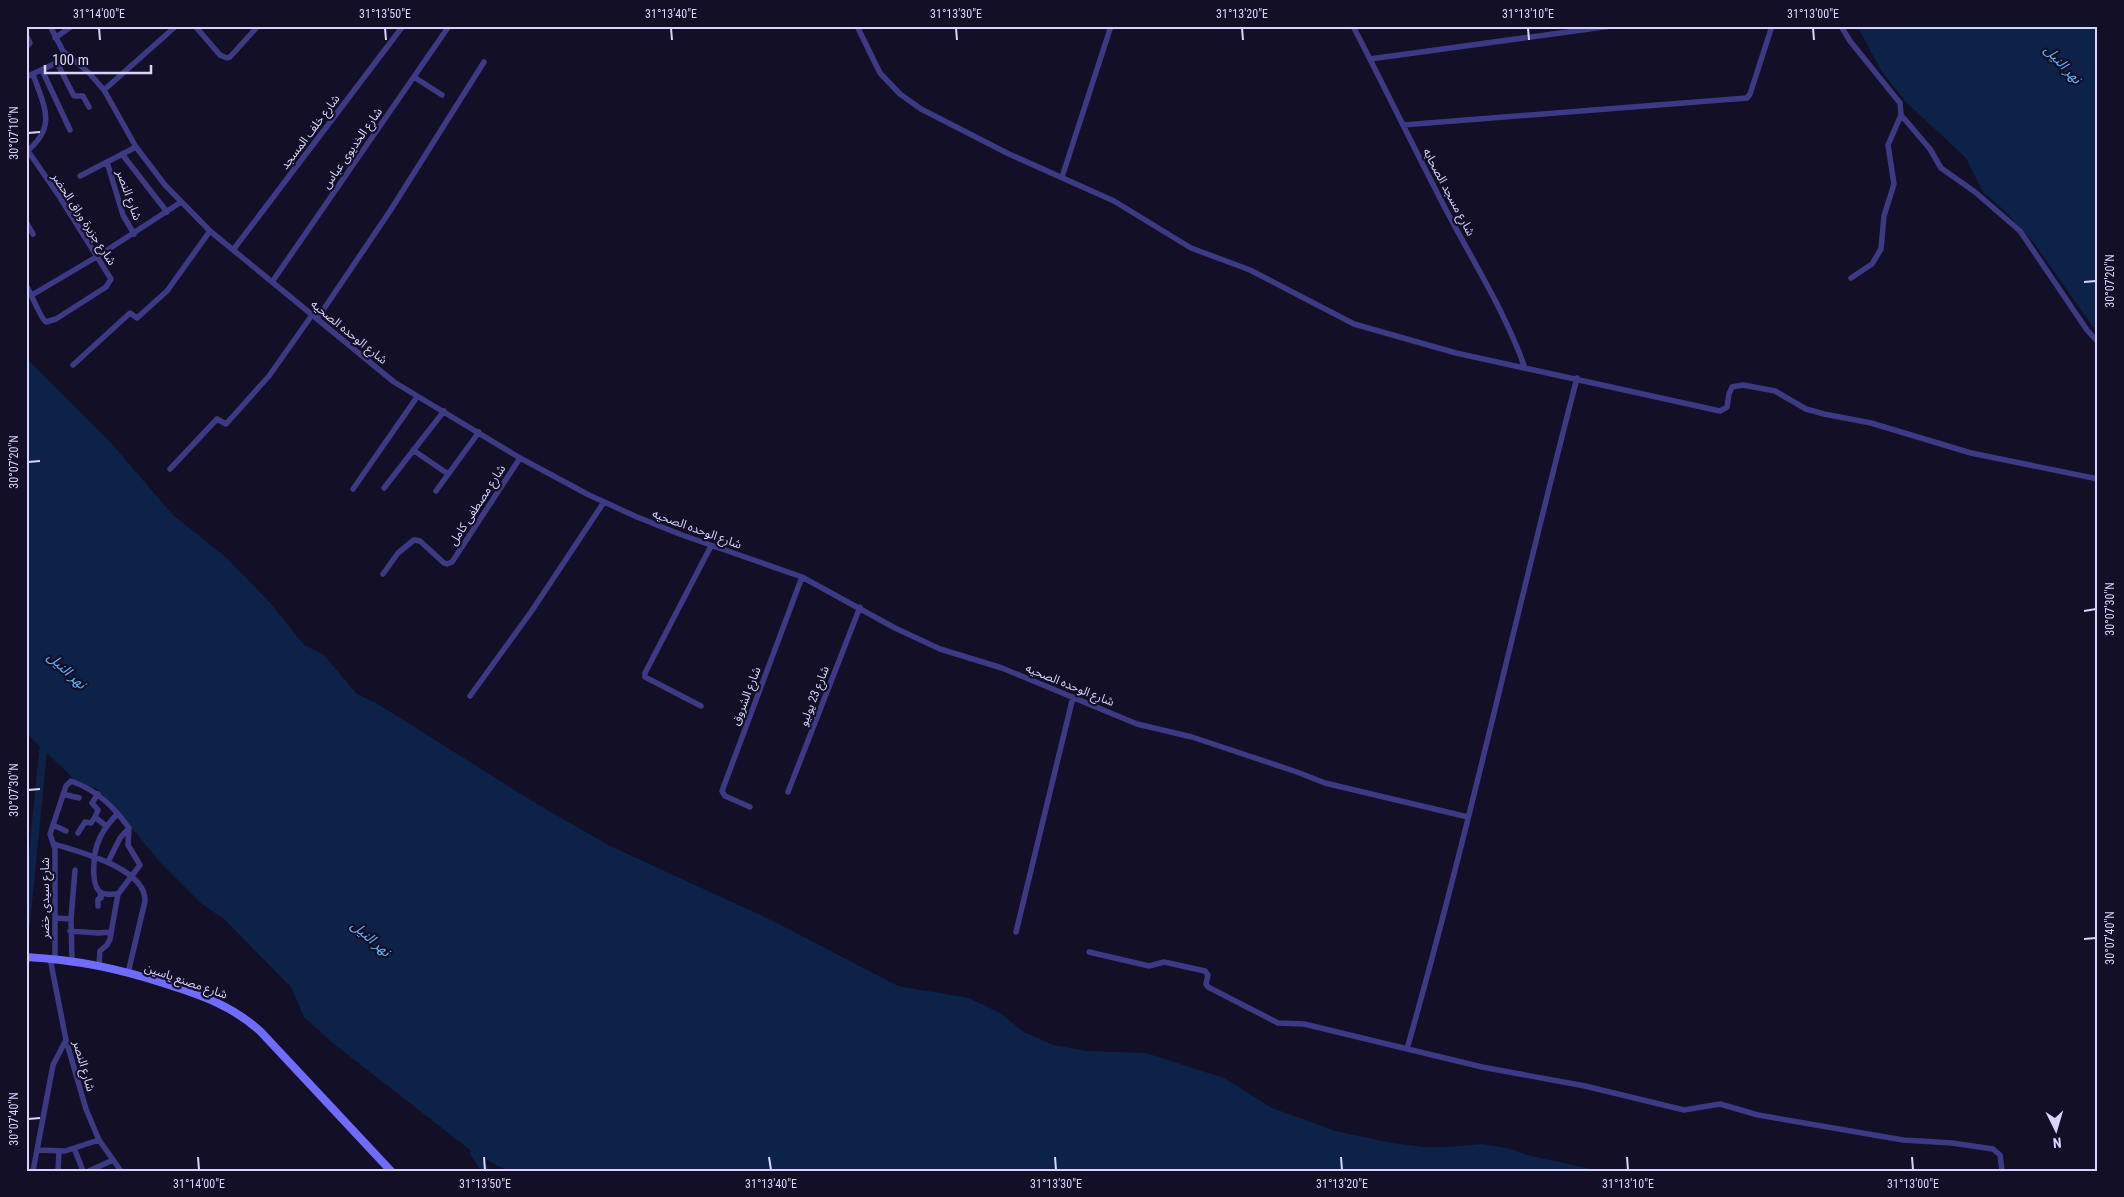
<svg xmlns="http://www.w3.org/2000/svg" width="2124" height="1197" font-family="'Roboto Condensed','Noto Sans Arabic',sans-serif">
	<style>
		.water { fill: #0c2248 }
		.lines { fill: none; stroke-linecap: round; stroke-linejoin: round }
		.canal { stroke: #0c2248; stroke-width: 8 }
		.street { stroke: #3d3a85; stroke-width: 5.5 }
		.secondary { stroke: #6f6bff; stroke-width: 8 }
		.ticks { fill: none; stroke: #d9d4ff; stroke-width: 2 }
		.labels { text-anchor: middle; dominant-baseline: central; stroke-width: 4.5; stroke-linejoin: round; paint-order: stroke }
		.street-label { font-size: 12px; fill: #d9d4ff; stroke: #130f26 }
		.water-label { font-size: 14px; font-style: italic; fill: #62b6ff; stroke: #130f26 }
		.neatline { fill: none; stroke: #d9d4ff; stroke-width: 2 }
		.ticks-label { font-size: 12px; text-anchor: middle; fill: #d9d4ff }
	</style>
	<rect width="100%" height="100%" fill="#130f26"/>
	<path class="water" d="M1857,26h241v308l-64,-91 -28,-31 -23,-20 -17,-34 -59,-55 -25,-31z
		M26,358l85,85 62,72 54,43 45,47 32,40 20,10 33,39 24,12 151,95 76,44 165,76 125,65 71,12 31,15 24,19 29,13 35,6 58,2 78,25 48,30 63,23 57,12 32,4h26l32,-3 25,4 24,8 70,15 -1097,-2 -30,-16 -140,-109 -30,-27 -13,-30 -67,-68 -22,-15 -44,-44 -44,-54 -17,-17 -22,-9 -49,-47z"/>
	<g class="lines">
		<path class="canal" d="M26,924l17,-173
			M474,1153l12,18"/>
		<path class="street" d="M50,26l13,25 26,22 15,17 32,57 29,38 45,46 184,151 126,76 69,37 48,22 45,18 120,42 93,51 45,21 62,19 135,56 55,13 105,35 28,11 143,34
			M195,26l25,29 7,3 3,-1 28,-31
			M857,26l23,47 20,21 21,15 88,45 105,47 77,47 59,22 104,54 102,29 264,58 7,-4 2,-13 3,-7 11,-2 32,6 31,18 18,5 47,9 100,30 127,26
			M1353,26c31,60 60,120 91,180 28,54 61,105 81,162
			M1841,26l9,15 50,62 1,12 29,34 11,19 34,24 45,39 67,99 11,12
			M26,27l2,-1
			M26,35l4,8 -4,4
			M55,38l17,-12
			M1370,59l241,-33
			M57,63l17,33h9l6,11
			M42,70l28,60
			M26,77l43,-20
			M414,77l28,18
			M104,90l72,-64
			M1403,125l344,-27 3,-4 22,-68
			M26,152c32,-26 18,-45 7,-78
			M122,154l45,58
			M107,162l16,53 11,19
			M80,176l56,-29
			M1062,177l49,-151
			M26,222l7,12
			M233,250l170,-224
			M1851,278l21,-14 9,-15 3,-33 10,-32 -6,-39 13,-30
			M272,282l177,-256
			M26,285c5,8 15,34 20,37l10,-3 50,-32 5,-8 -52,-83 -31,-45
			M32,295l66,-39 83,-54
			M317,319l73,-108 94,-149
			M73,365l57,-52 7,5 30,-27 43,-60
			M413,450l35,24
			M170,469l47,-50 9,5 43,-48 43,-61
			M384,488l60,-77
			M353,489l64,-92
			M436,491l43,-59
			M383,574l15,-21 16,-13 6,1 24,22 3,1 5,-2 68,-104
			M470,696l61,-84 73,-110
			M701,706l-56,-29v-4l66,-127
			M788,792l72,-185
			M63,794l16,4
			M98,794l-6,9 6,7 -3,7 11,9
			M750,807l-25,-11 -3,-5 80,-214
			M117,814c-7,8 -14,15 -18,26 -5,10 -10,47 3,53 4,2 11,1 16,1
			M53,825l13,6
			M78,833l7,-11 6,1 4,-6
			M54,844c25,8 92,24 91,57l-17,72
			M108,862l12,-24 9,-10
			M98,906v-7l3,-1 -1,-6
			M55,918l16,1
			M70,931l28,2 13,-1
			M1016,932l57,-235
			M1089,952l60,14 15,-4 41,9 3,4 -2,9 2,3 70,36 26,1 178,43 103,19 99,24 36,-6 38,11 145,25 49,3 41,6 7,6 2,16
			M50,958l16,82 20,69 13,31 22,31
			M55,958v-109l-5,-15 16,-48 5,-5c26,9 43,26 58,47l-1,17 12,20 -22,29 -8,45 -3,6 -7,6 -1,14
			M72,960l-1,-41 4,-49
			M1407,1049c63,-222 112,-448 170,-671
			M74,1148l9,23
			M37,1150l28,1 34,-11
			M33,1171l20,-106 13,-25
			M58,1171l1,-20
			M89,1171l24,-11"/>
		<path class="secondary" d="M26,957c51,3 91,11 140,27 35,11 67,22 95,48l130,139"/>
	</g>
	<path class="ticks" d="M99,28l1,12M385,28l1,12M671,28l1,12M956,28l1,12M1242,28l1,12M1528,28l1,12M1813,28l1,12M28,133l12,-1M2084,282l12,-1M28,462l12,-1M2084,611l12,-2M28,790l12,-1M2084,939l12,-1M28,1119l12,-1M198,1157l1,13M484,1157l1,13M769,1157l2,13M1055,1157l1,13M1341,1157l1,13M1627,1157l1,13M1912,1157l1,13"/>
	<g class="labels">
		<g class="street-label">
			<text transform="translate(310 132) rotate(-53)">شارع خلف المسجد</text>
			<text transform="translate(352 148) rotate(-55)">شارع الخديوى عباس</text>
			<text transform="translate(1449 192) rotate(62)">شارع مسجد الصحابه</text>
			<text transform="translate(129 195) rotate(70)">شارع النصر</text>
			<text transform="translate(84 219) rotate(57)">شارع جزيرة وراق الحضر</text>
			<text transform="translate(349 332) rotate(39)">شارع الوحده الصحيه</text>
			<text transform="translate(477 505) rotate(-57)">شارع مصطفى كامل</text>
			<text transform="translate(697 529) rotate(20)">شارع الوحده الصحيه</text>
			<text transform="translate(1070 685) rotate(22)">شارع الوحده الصحيه</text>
			<text transform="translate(746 696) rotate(-69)">شارع الشروق</text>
			<text transform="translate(814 696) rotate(-69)">شارع 23 يوليو</text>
			<text transform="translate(45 898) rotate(-90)">شارع سيدى خضر</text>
			<text transform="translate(186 981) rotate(19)">شارع مصنع ياسين</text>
			<text transform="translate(84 1066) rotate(74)">شارع النصر</text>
		</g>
		<g class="water-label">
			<text transform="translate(2063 64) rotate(47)">نهر النيل</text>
			<text transform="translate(67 670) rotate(43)">نهر النيل</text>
			<text transform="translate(371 938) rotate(41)">نهر النيل</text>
		</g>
	</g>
	<rect width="2124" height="1197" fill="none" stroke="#130f26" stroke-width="55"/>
	<g transform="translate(2056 1130) rotate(175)" stroke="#130f26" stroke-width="4" paint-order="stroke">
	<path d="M0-4L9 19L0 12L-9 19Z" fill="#d9d4ff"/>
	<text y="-8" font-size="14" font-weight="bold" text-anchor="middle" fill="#d9d4ff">N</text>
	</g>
	<path d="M45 65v8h106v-8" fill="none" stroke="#d9d4ff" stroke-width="2.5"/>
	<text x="52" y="65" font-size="15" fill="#d9d4ff" stroke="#130f26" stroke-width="4" paint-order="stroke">100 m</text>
	<rect x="28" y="28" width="2068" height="1142" class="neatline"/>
	<g class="ticks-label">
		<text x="99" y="18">31°14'00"E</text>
		<text x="385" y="18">31°13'50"E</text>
		<text x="671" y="18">31°13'40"E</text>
		<text x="956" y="18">31°13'30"E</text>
		<text x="1242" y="18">31°13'20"E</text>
		<text x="1528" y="18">31°13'10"E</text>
		<text x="1813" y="18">31°13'00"E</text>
		<text transform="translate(14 133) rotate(-90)" y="4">30°07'10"N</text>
		<text transform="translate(2110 281) rotate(-90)" y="4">30°07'20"N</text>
		<text transform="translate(14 462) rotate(-90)" y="4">30°07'20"N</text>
		<text transform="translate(2110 609) rotate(-90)" y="4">30°07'30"N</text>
		<text transform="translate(14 790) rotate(-90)" y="4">30°07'30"N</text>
		<text transform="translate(2110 938) rotate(-90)" y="4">30°07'40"N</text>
		<text transform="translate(14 1119) rotate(-90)" y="4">30°07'40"N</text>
		<text x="199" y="1188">31°14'00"E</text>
		<text x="485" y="1188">31°13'50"E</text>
		<text x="771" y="1188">31°13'40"E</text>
		<text x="1056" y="1188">31°13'30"E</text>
		<text x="1342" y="1188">31°13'20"E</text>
		<text x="1628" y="1188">31°13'10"E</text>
		<text x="1913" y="1188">31°13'00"E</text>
	</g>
</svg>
